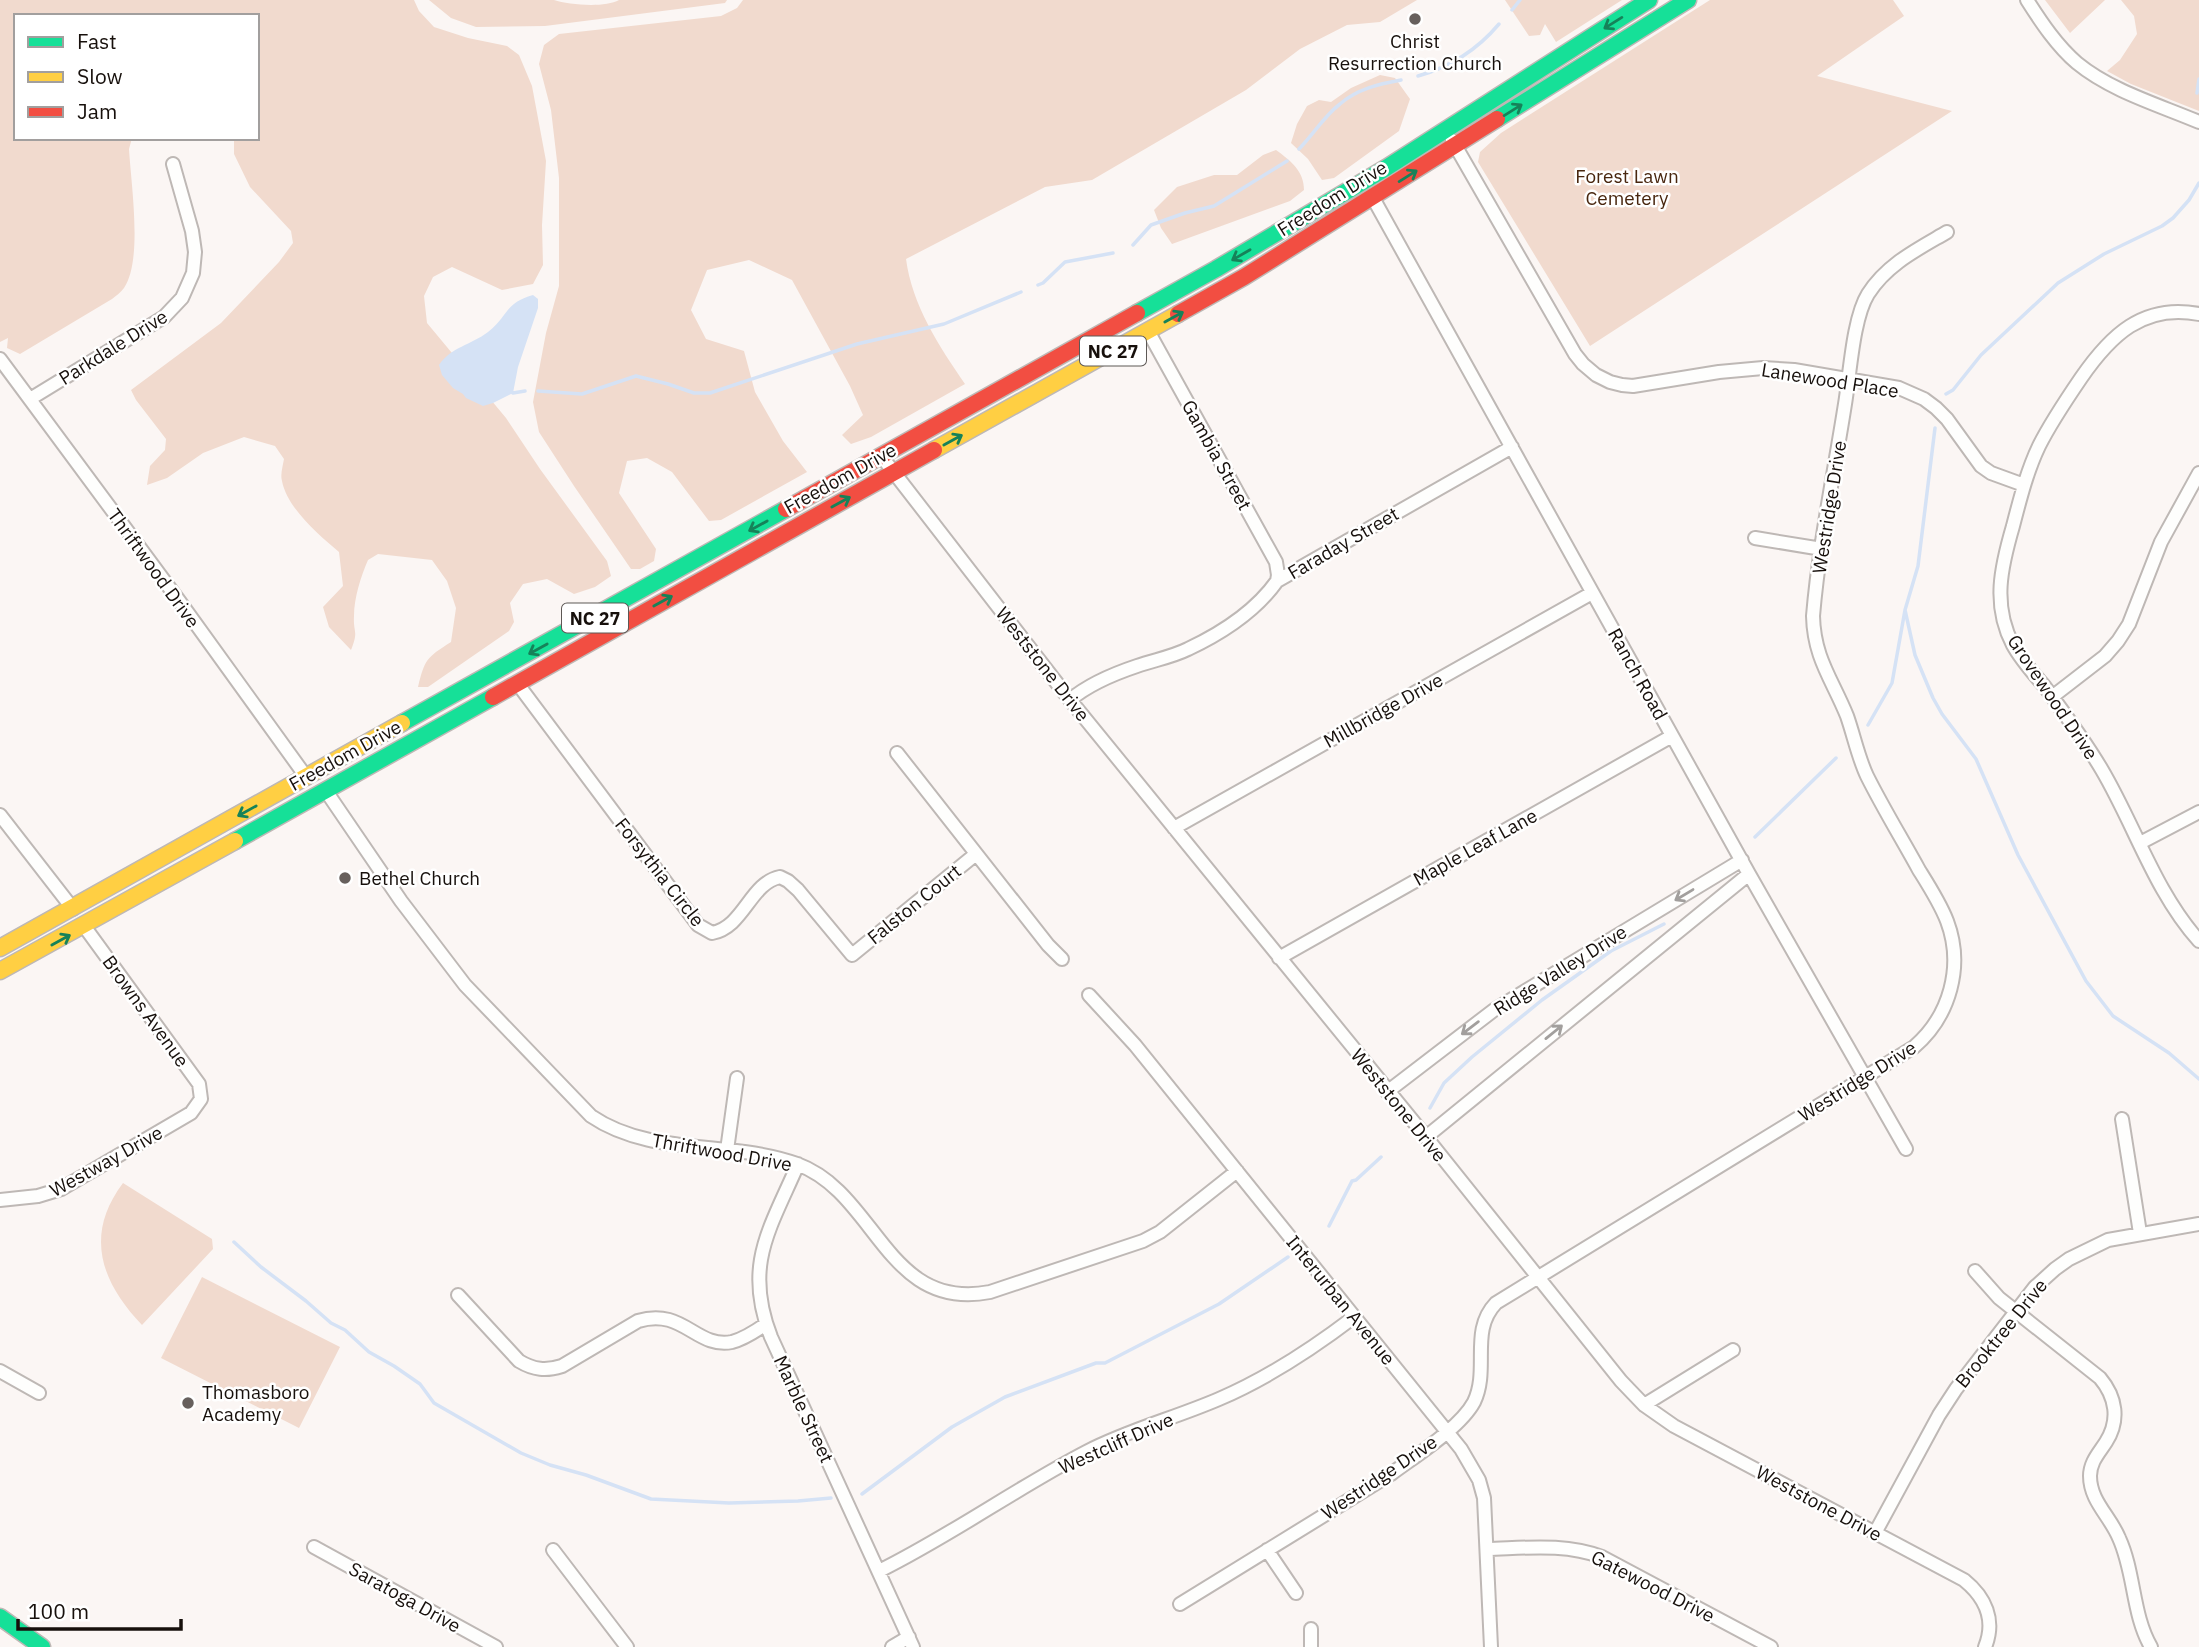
<svg xmlns="http://www.w3.org/2000/svg" width="2199" height="1647" font-family="'IBM Plex Sans',sans-serif">
	<style>
		.green { fill: #f1dace }
		.water { fill: #d5e2f5 }
		.lines { fill: none; stroke-linecap: round; stroke-linejoin: round }
		.stream { stroke: #d5e2f5; stroke-width: 3.5 }
		.street-casing { stroke: #beb8b5; stroke-width: 16 }
		.fast-casing { stroke: #beb8b5; stroke-width: 19 }
		.slow-casing { stroke: #beb8b5; stroke-width: 19 }
		.jam-casing { stroke: #beb8b5; stroke-width: 19 }
		.street { stroke: #fefefd; stroke-width: 12 }
		.fast { stroke: #16e098; stroke-width: 16 }
		.slow { stroke: #ffcf43; stroke-width: 16 }
		.jam { stroke: #f24e42; stroke-width: 16 }
		.oneway { stroke: #168259 }
		.oneway2 { stroke: #a29f9d }
		.poi-dot { fill: #67605d; stroke: #fff; stroke-width: 2.5 }
		.labels { text-anchor: middle; dominant-baseline: central; stroke-width: 5; stroke-linejoin: round; paint-order: stroke }
		.shield { fill: #fff; stroke: #5d5855; stroke-width: 2 }
		.shield-label { font-size: 18px; font-weight: bold; fill: #17100c }
		.poi-label { font-size: 19px; fill: #17100c; stroke: #fff; text-anchor: start }
		.park-label { font-size: 19px; fill: #48260e; stroke: #fff }
		.street-label { font-size: 19px; fill: #17100c; stroke: #fff }
	</style>
	<rect width="100%" height="100%" fill="#fbf6f4"/>
	<path class="green" d="M0,0h414l5,11 15,16 34,11 39,8 12,9 13,31 14,75 -4,64 1,40 -10,19 -31,6 -50,-23 -19,10 -9,19 3,27 79,95 34,51 67,92 4,15 -16,11 -21,7 -27,-15 -24,5 -13,19 4,19 -5,9 -81,56h-10c7,-28 8,-29 33,-45l5,-34 -9,-27 -15,-21 -54,-6 -10,6c-7,16 -14,38 -14,56 -1,17 5,14 -3,34l-22,-23 -6,-20 20,-21 -4,-34c-20,-17 -52,-44 -57,-71 -2,-6 1,-16 2,-22l-9,-13 -31,-9 -41,16 -36,25 -20,7 3,-19 15,-16 1,-11 -30,-39 -5,-10 90,-67 58,-61 14,-19 -2,-12 -41,-44 -16,-33v-16h23v-122h-241v122h116l-3,11c2,35 14,111 -5,139 -3,4 -8,8 -12,11l-92,55 -13,-6 1,-10 -8,4z
		M429,0h125c15,5 51,8 65,0h108l-2,3 -180,23 -69,1 -25,-9z
		M743,0h674l-37,22 -33,3 -47,24 -54,41 -154,90 -47,7 -139,72c6,46 33,87 59,125l-94,53 -20,7 -9,-9 21,-20 -13,-29 -58,-106 -43,-20 -42,10 -16,40 15,29 38,12 11,41 28,49 24,31 -86,48 -12,1 -37,-49 -25,-14 -20,3 -8,32 37,56 -2,12 -14,8h-9l-57,-83 -35,-54 -6,-30 13,-69 13,-47v-108l-8,-68 -12,-46 5,-19 15,-11 162,-18 16,-8z
		M1505,0h117l-66,42 -11,-18 -5,11 -11,1z
		M1710,0h183l11,16 -87,60 135,35 -362,235 -112,-184 2,-10 21,-19z
		M2045,0h60l-35,33z
		M2121,0h78v111l-68,-27 -24,-13 13,-11 17,-26 -3,-18z
		M1380,75l15,3 15,21 -11,32 -65,47 -12,2 -14,-21 -17,-16 6,-19 10,-18 12,-6 12,2 20,-14z
		M1276,150c15,11 28,21 28,40l-14,11 -118,43 -11,-16 -7,-18 23,-23 37,-12h23l26,-20z
		M123,1183l89,56 1,10 -71,76c-41,-43 -58,-90 -19,-142z
		M202,1277l138,70 -41,81 -138,-70z"/>
	<path class="water" d="M533,295l5,4v9l-20,59 -5,26 -20,10 -10,3 -17,-8 -3,-4 -10,-6 -11,-13 -3,-10c12,-18 32,-20 49,-33 21,-16 15,-28 45,-37z"/>
	<g class="lines">
		<path class="stream" d="M1512,10l8,-10
			M1418,76c32,-9 60,-27 81,-52
			M2197,93l2,-14
			M1299,149c14,-14 25,-33 41,-45 17,-15 39,-20 61,-24
			M1133,245l18,-20 34,-12 29,-7 73,-45
			M1038,285l5,-2 22,-21 48,-9
			M510,391l3,2 12,-2
			M538,391l44,3 54,-18 32,8 26,9h16l147,-49 87,-20 77,-32
			M1946,394l7,-4 28,-35 77,-72 46,-29 58,-28 11,-8 16,-18 10,-17
			M1905,610l10,45 18,43 9,16 34,45 42,96 68,126 27,35 56,37 30,26
			M1868,725l24,-42 13,-73 13,-44 17,-138
			M1755,837l81,-79
			M1430,1108l14,-25 28,-26 70,-57 69,-49 53,-27
			M1329,1226l23,-45 4,-1 25,-23
			M234,1242l27,25 45,34 25,22 14,7 24,22 25,14 26,18 14,19 87,50 29,12 36,10 65,24 78,4 69,-2 33,-3
			M862,1494l90,-67 53,-30 91,-34h9l114,-59 69,-47"/>
		<g class="street-casing">
			<path id="street" d="M2027,0c14,22 30,46 50,63 34,28 82,42 122,59
				M1452,140l123,214 8,10 13,11 14,7 12,3 11,1 86,-14 44,-4 31,2 105,18 25,11 12,9 11,11 34,47 10,7 33,12
				M1373,198l376,676 157,275
				M2199,314c-56,-11 -89,22 -118,64 -15,22 -30,44 -42,68 -12,25 -19,53 -26,80 -12,41 -21,79 0,119 8,15 21,29 32,42 20,27 40,54 57,83 33,56 53,122 97,171
				M1148,331l128,231 2,13 -1,6
				M0,359l180,243 127,176
				M30,399l134,-82 18,-19 11,-25 2,-21 -3,-21 -19,-67
				M882,457l188,243 356,437 195,244 23,24 30,21 290,154c21,17 32,40 21,67
				M1755,538l67,11
				M517,683l181,242 14,8c32,-6 38,-50 68,-56l8,4 10,9 54,65 124,-101
				M2052,697l53,-41 13,-15 11,-17 32,-82 38,-69
				M1070,700c19,-16 43,-26 67,-34 17,-6 35,-9 51,-17 34,-16 67,-37 89,-68l235,-134
				M897,753l151,192 14,14
				M326,791l75,110 64,84 126,131c60,41 140,24 206,48 80,29 89,148 193,128l153,-51 17,-9 77,-61
				M0,815l73,94
				M1174,828l418,-235
				M2140,843l59,-31
				M1279,958l393,-222
				M1089,995l46,50 326,404 18,31 5,18 7,149
				M1387,1092l107,-82 248,-150
				M2122,1119l18,114
				M1426,1137l323,-263
				M727,1150l10,-72
				M798,1164c-28,65 -55,101 -27,173l142,310
				M0,1200l38,-4 23,-7 130,-76 10,-14 -2,-15 -115,-158
				M1975,1271l24,27 101,80c16,19 20,42 6,64 -7,11 -16,20 -16,34 0,25 20,40 29,62 16,35 13,76 32,109
				M458,1295l61,66c15,9 27,10 43,5l76,-45c45,-14 58,28 94,21 12,-3 24,-11 34,-18
				M0,1371l39,22
				M1644,1405l89,-55
				M1875,1533l64,-118 17,-26 79,-102 20,-18 14,-10 39,-19 91,-16
				M314,1547l182,100
				M1487,1549c39,-1 78,-6 115,8l169,90
				M553,1550l74,97
				M1267,1550l29,43
				M879,1571c71,-35 136,-82 207,-119 42,-22 89,-34 133,-53 49,-21 93,-50 135,-82
				M1180,1604l211,-130c24,-18 69,-46 83,-72 16,-33 -5,-71 22,-99l418,-256c36,-31 50,-81 33,-126 -7,-18 -18,-35 -28,-51 -17,-31 -36,-62 -52,-94 -9,-19 -13,-40 -20,-60 -15,-37 -33,-58 -34,-100 6,-71 21,-142 32,-212 5,-30 8,-86 23,-110 19,-30 50,-45 79,-62
				M1311,1629v18
				M892,1647l17,-10"/>
		</g>
		<g class="fast-casing">
			<path id="fast" d="M1497,119l191,-119
				M1137,313l79,-44 170,-101 263,-168
				M402,723l384,-214
				M235,841l258,-144
				M0,1617l42,30"/>
		</g>
		<g class="slow-casing">
			<path id="slow" d="M934,450l244,-136
				M0,948l402,-225
				M0,971l235,-130"/>
		</g>
		<g class="jam-casing">
			<path id="jam" d="M1178,314l66,-37 253,-158
				M786,509l351,-196
				M493,697l441,-247"/>
		</g>
		<use href="#street" class="street"/>
		<use href="#fast" class="fast"/>
		<use href="#slow" class="slow"/>
		<use href="#jam" class="jam"/>
	</g>
	<defs><path id="oneway-shaft" d="M-6 0H5M1.5-3L5.5 0L1.5 3" fill="none" stroke-width="1.6" stroke-linecap="round" stroke-linejoin="round" transform="scale(1.75)"/></defs>
	<g class="oneway">
		<use href="#oneway-shaft" transform="translate(1613 23) rotate(148)"/>
		<use href="#oneway-shaft" transform="translate(1513 110) rotate(-32)"/>
		<use href="#oneway-shaft" transform="translate(1408 176) rotate(-32)"/>
		<use href="#oneway-shaft" transform="translate(1241 255) rotate(150)"/>
		<use href="#oneway-shaft" transform="translate(1174 317) rotate(-29)"/>
		<use href="#oneway-shaft" transform="translate(953 440) rotate(-29)"/>
		<use href="#oneway-shaft" transform="translate(841 502) rotate(-29)"/>
		<use href="#oneway-shaft" transform="translate(758 526) rotate(151)"/>
		<use href="#oneway-shaft" transform="translate(663 601) rotate(-29)"/>
		<use href="#oneway-shaft" transform="translate(538 649) rotate(151)"/>
		<use href="#oneway-shaft" transform="translate(247 811) rotate(151)"/>
		<use href="#oneway-shaft" transform="translate(61 940) rotate(-29)"/>
	</g>
	<g class="oneway2">
		<use href="#oneway-shaft" transform="translate(1684 895) rotate(149)"/>
		<use href="#oneway-shaft" transform="translate(1470 1028) rotate(143)"/>
		<use href="#oneway-shaft" transform="translate(1554 1032) rotate(-39)"/>
	</g>
	<g class="poi-dot">
		<circle cx="1415" cy="19" r="7"/>
		<circle cx="345" cy="878" r="7"/>
		<circle cx="188" cy="1403" r="7"/>
	</g>
	<g class="labels">
		<g class="shield">
			<rect x="1080" y="336.5" width="66" height="29" rx="5"/>
			<rect x="562" y="603.5" width="66" height="29" rx="5"/>
		</g>
		<g class="shield-label">
			<text x="1113" y="351">NC 27</text>
			<text x="595" y="618">NC 27</text>
		</g>
		<g class="poi-label">
			<text x="1415" y="41" text-anchor="middle">Christ<tspan x="1415" dy="22">Resurrection Church</tspan></text>
			<text x="359" y="878">Bethel Church</text>
			<text x="202" y="1392">Thomasboro<tspan x="202" dy="22">Academy</tspan></text>
		</g>
		<g class="park-label">
			<text x="1627" y="176">Forest Lawn<tspan x="1627" dy="22">Cemetery</tspan></text>
		</g>
		<g class="street-label">
			<text transform="translate(1332 198) rotate(-32)">Freedom Drive</text>
			<text transform="translate(113 347) rotate(-32)">Parkdale Drive</text>
			<text transform="translate(1830 380) rotate(9)">Lanewood Place</text>
			<text transform="translate(1217 455) rotate(61)">Gambia Street</text>
			<text transform="translate(840 478) rotate(-29)">Freedom Drive</text>
			<text transform="translate(1829 507) rotate(-81)">Westridge Drive</text>
			<text transform="translate(1343 543) rotate(-30)">Faraday Street</text>
			<text transform="translate(154 568) rotate(54)">Thriftwood Drive</text>
			<text transform="translate(1043 664) rotate(52)">Weststone Drive</text>
			<text transform="translate(1638 674) rotate(61)">Ranch Road</text>
			<text transform="translate(2053 697) rotate(56)">Grovewood Drive</text>
			<text transform="translate(1383 710) rotate(-29)">Millbridge Drive</text>
			<text transform="translate(345 755) rotate(-29)">Freedom Drive</text>
			<text transform="translate(1475 847) rotate(-29)">Maple Leaf Lane</text>
			<text transform="translate(660 872) rotate(52)">Forsythia Circle</text>
			<text transform="translate(914 904) rotate(-39)">Falston Court</text>
			<text transform="translate(1560 970) rotate(-32)">Ridge Valley Drive</text>
			<text transform="translate(146 1011) rotate(54)">Browns Avenue</text>
			<text transform="translate(1857 1081) rotate(-32)">Westridge Drive</text>
			<text transform="translate(1399 1105) rotate(51)">Weststone Drive</text>
			<text transform="translate(722 1152) rotate(10)">Thriftwood Drive</text>
			<text transform="translate(106 1161) rotate(-29)">Westway Drive</text>
			<text transform="translate(1341 1300) rotate(51)">Interurban Avenue</text>
			<text transform="translate(2001 1333) rotate(-51)">Brooktree Drive</text>
			<text transform="translate(804 1409) rotate(65)">Marble Street</text>
			<text transform="translate(1116 1443) rotate(-24)">Westcliff Drive</text>
			<text transform="translate(1379 1477) rotate(-34)">Westridge Drive</text>
			<text transform="translate(1819 1503) rotate(28)">Weststone Drive</text>
			<text transform="translate(1653 1586) rotate(27)">Gatewood Drive</text>
			<text transform="translate(405 1597) rotate(29)">Saratoga Drive</text>
		</g>
	</g>
	<rect x="14" y="14" width="245" height="126" fill="#ffffff" stroke="#a29f9e" stroke-width="2"/>
	<rect x="28" y="37" width="35" height="10" fill="#16e098" stroke="#a29f9e" stroke-width="2"/>
	<text x="77" y="49" font-size="21" fill="#17100c">Fast</text>
	<rect x="28" y="72" width="35" height="10" fill="#ffcf43" stroke="#a29f9e" stroke-width="2"/>
	<text x="77" y="84" font-size="21" fill="#17100c">Slow</text>
	<rect x="28" y="107" width="35" height="10" fill="#f24e42" stroke="#a29f9e" stroke-width="2"/>
	<text x="77" y="119" font-size="21" fill="#17100c">Jam</text>
	<path d="M18 1619v10h163v-10" fill="none" stroke="#17100c" stroke-width="3.5"/>
	<text x="28" y="1619" font-size="21" fill="#17100c" stroke="#ffffff" stroke-width="5" paint-order="stroke">100 m</text>
</svg>
